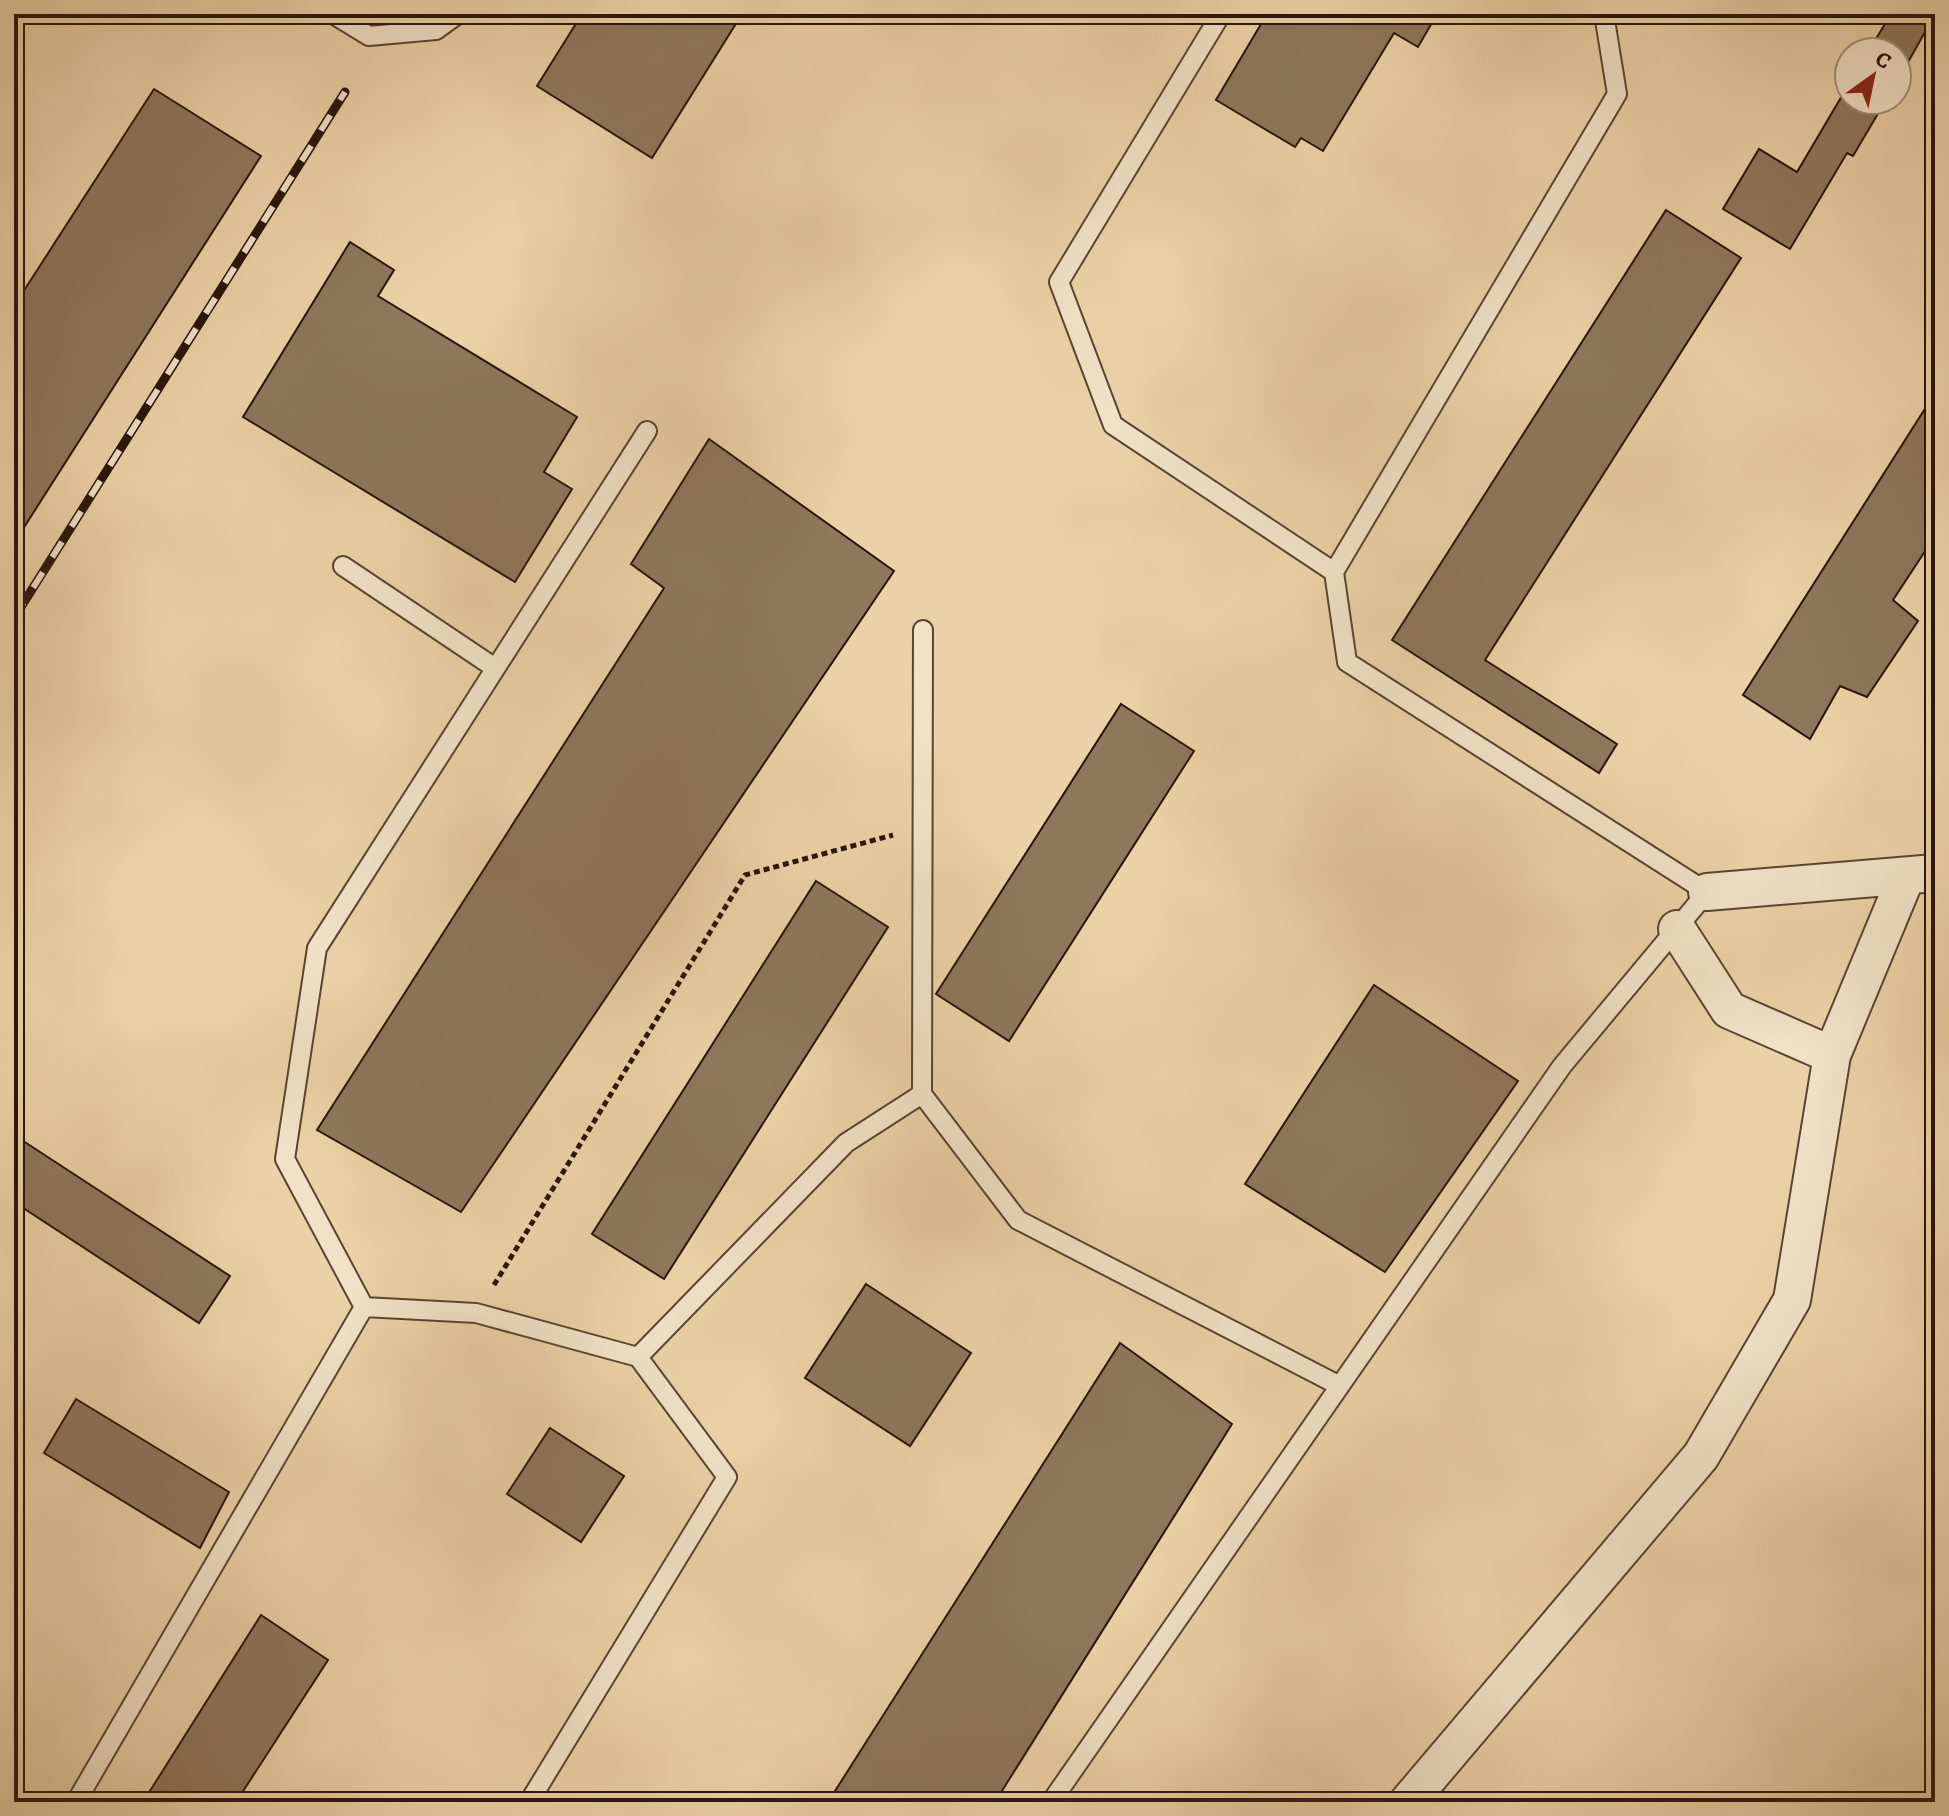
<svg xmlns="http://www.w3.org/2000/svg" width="1949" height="1816" font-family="Alegreya,serif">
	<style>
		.building { fill: #8e775b; stroke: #291609; stroke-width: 2 }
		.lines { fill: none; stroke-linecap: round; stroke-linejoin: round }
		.service-casing { stroke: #5a4530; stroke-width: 22 }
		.minor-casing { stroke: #5a4530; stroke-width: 40 }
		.path { stroke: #291609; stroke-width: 5; stroke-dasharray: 6 4; stroke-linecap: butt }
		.service { stroke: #f2e1c6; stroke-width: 18 }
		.minor { stroke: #f2e1c6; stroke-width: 36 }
		.rail-casing { stroke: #291609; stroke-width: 9 }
		.rail { stroke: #f2e1c6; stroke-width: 6; stroke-dasharray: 18; stroke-linecap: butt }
	</style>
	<rect width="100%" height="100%" fill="#ebd1a7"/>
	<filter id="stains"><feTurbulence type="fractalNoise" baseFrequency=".0025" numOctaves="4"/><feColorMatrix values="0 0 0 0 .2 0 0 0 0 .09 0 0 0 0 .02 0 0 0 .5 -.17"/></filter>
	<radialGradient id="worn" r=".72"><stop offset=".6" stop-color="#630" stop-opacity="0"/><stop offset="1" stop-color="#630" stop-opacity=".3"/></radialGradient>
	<path class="building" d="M582,14h160l-90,144 -115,-72z
		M1267,14h170l-19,33 -24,-14 -71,118 -22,-13 -6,9 -79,-47z
		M1891,14h44l-38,68v-30h-29z
		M1849,84v16h37l-33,56 -6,-3 -57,96 -67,-40 36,-60 38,23z
		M154,89l107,67 -247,387v-237z
		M1666,210l75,48 -256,402 132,84 -18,29 -207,-133z
		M350,242l44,28 -16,26 199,121 -33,55 28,17 -57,93 -272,-165z
		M1935,393v143l-42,64 25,21 -51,76 -27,-11 -30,53 -67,-44z
		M709,439l185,132 -433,641 -144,-82 347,-542 -33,-24z
		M1121,704l73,47 -185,290 -73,-47z
		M816,881l72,46 -224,352 -72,-45z
		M1374,985l144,96 -133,191 -140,-88z
		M14,1135l216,141 -31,47 -185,-121z
		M866,1284l105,69 -61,93 -105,-68z
		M1120,1343l112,81 -237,378h-167z
		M76,1399l153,93 -29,56 -156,-95z
		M550,1428l74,48 -43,66 -74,-48z
		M261,1615l67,45 -92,142h-93z"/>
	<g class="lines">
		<g class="service-casing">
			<path id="service" d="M333,14l36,22 67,-6 22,-16
				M1221,14l-162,268 54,143 221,147
				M343,566l152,102
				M923,630l-1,464 96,126 322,166
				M364,1307l-79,-148 32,-211 330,-517
				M80,1802v-7l284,-488 112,6 162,44 208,-214 76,-49
				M529,1802l198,-325 -89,-120
				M1051,1802l511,-736 145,-174 -360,-230 -13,-90 283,-478 -13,-80"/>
		</g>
		<g class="minor-casing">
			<path id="minor" d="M1707,892l228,-19
				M1677,929l52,81 103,45
				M1408,1802l293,-346 91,-156 40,-245 74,-178"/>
		</g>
		<path class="path" d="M494,1285l251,-410 148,-40"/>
		<use href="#service" class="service"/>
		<use href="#minor" class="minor"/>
		<g class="rail-casing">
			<path id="rail" d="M14,618l331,-526"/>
		</g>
		<use href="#rail" class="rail"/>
	</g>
	<rect width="1949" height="1816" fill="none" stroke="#ebd1a7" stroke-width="48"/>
	<rect x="16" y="16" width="1917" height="1784" fill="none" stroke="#291609" stroke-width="4"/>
	<rect x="24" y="24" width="1901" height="1768" fill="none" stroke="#291609" stroke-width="2"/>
	<g transform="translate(1873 76) rotate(33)"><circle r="38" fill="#f2e1c6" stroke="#a2907a" stroke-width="2"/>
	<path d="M0-6L14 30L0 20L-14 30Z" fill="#8f2418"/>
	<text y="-12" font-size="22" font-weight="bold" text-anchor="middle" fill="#291609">С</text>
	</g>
	<rect width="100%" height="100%" filter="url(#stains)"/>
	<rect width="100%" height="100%" fill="url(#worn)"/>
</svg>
